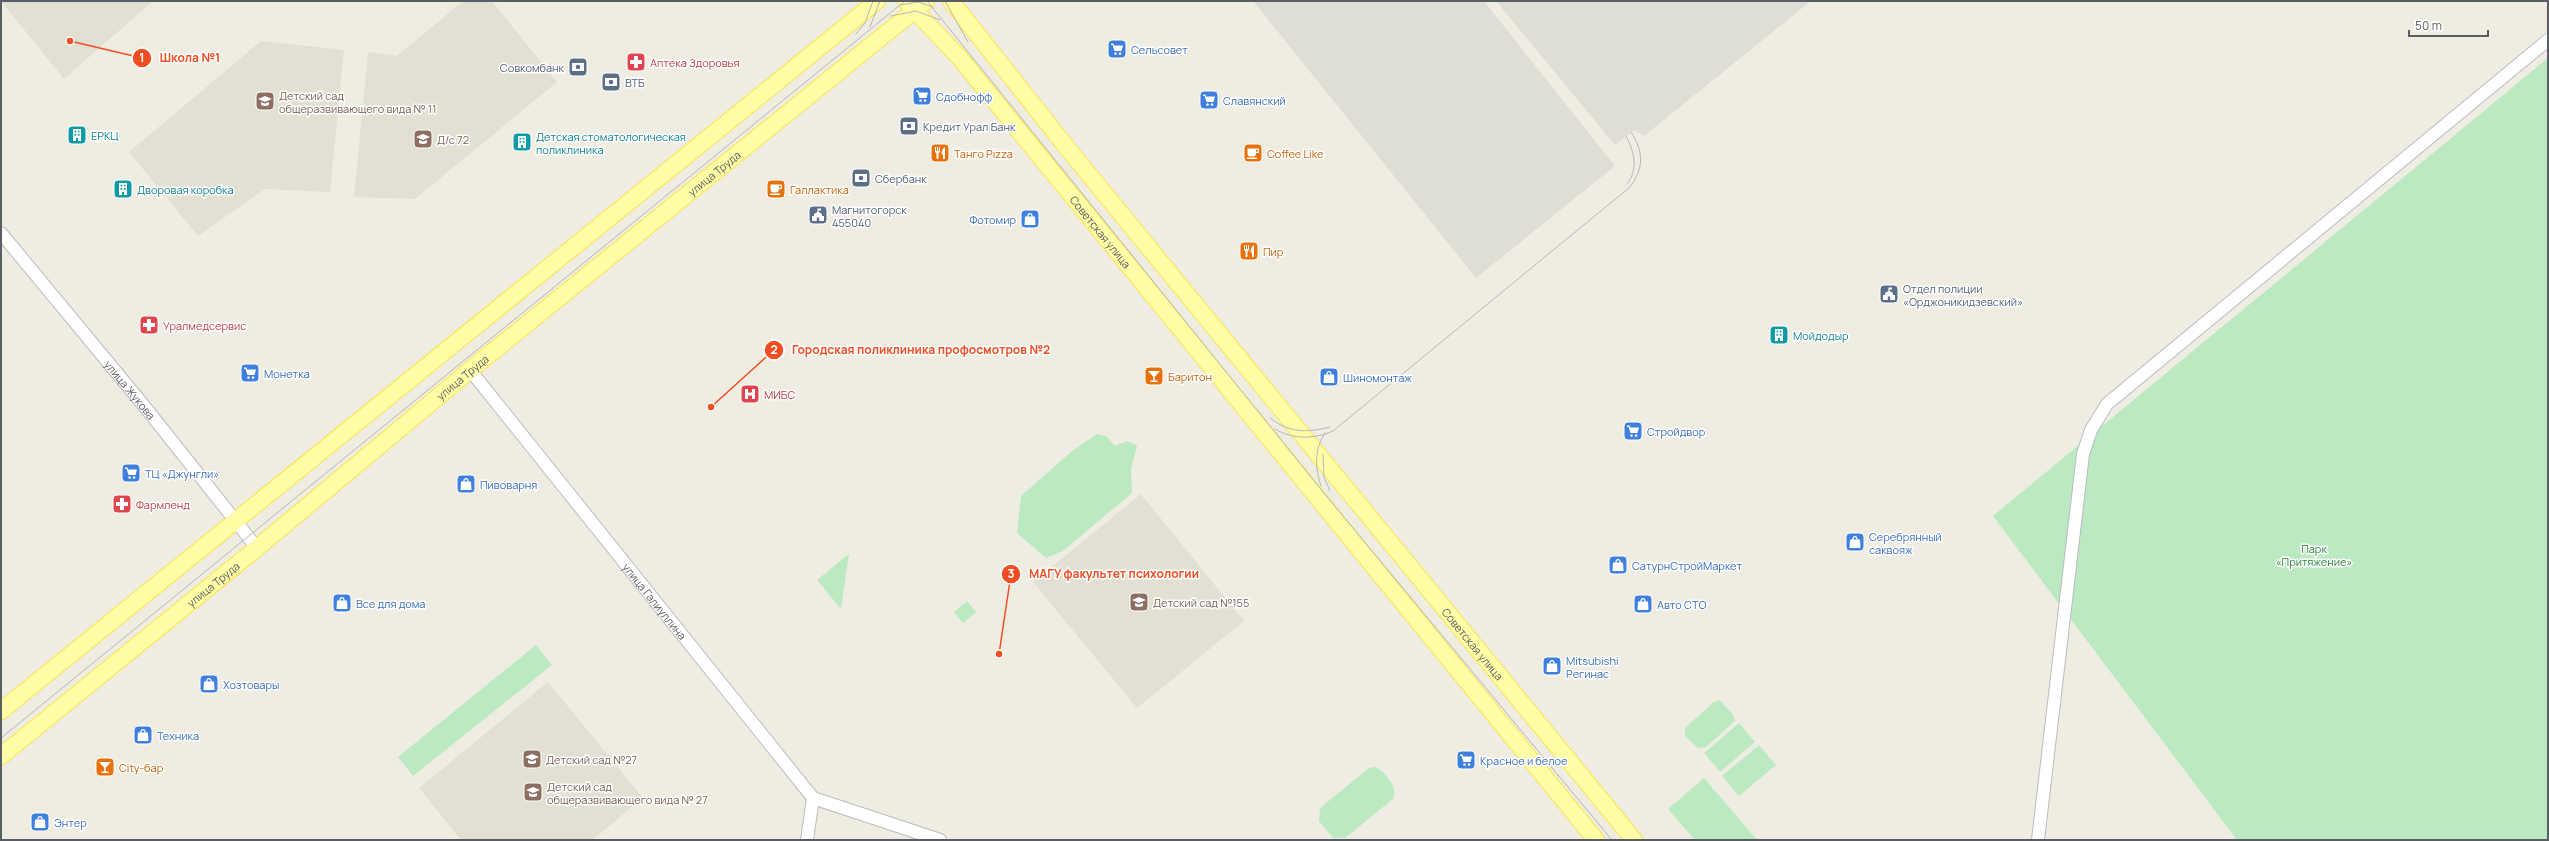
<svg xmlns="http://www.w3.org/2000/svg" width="2549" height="841" font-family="Manrope,sans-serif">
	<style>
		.industrial { fill: #dfded6 }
		.education { fill: #e1e0d2 }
		.green { fill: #bbe9c2 }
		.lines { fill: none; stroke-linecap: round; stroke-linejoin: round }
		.minor-casing { stroke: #babbc2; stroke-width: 14 }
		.major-casing { stroke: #fee44b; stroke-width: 18 }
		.minor { stroke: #fff; stroke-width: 12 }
		.major { stroke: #fffda6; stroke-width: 16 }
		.tram { stroke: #b6b6b7; stroke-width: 1 }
		.labels { text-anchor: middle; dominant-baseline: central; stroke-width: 3; stroke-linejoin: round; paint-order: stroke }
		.shop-label { font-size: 11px; fill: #366cbe; stroke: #fff; text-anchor: start }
		.health-label { font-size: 11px; fill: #be3a42; stroke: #fff; text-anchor: start }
		.service-label { font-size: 11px; fill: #4e5e75; stroke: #fff; text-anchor: start }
		.education-label { font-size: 11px; fill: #785e54; stroke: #fff; text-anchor: start }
		.culture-label { font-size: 11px; fill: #0d838f; stroke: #fff; text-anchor: start }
		.food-label { font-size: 11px; fill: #c56008; stroke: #fff; text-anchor: start }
		.street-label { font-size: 11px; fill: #5a5d64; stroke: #fff }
		.park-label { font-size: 11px; fill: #2c823b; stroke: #fff }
		.leader { fill: none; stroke: #f04e22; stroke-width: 1.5 }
		.callout-dot { fill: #f04e22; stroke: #fff; stroke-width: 1.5 }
		.mark-label { font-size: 12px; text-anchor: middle; font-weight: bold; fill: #fff }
		.callout-label { font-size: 12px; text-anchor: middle; font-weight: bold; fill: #f04e22; stroke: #fff; stroke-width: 3; stroke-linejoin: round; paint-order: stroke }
	</style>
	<rect width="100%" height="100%" fill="#efede2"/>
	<path class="industrial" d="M1253,1h231l131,165 -139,112z
		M1496,1h315l-167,135 -10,-6 -19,15z"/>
	<path class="education" d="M1,1h152l-89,78z
		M463,1h29l65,81 -142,117 -61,-2 14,-145 29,4z
		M261,41l83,9 -14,142 -65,-3 -67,47 -69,-84z
		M1141,494l103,127 -107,87 -104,-126z
		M548,682l95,116 -51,42h-131l-42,-52z"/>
	<path class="green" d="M2548,58v782h-311l-244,-324z
		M1097,434l9,2 9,10 12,-5 10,5 -6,23 1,24 -69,58 -17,7 -29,-25 4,-37 51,-45z
		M849,554l-8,55 -24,-29z
		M967,601l9,11 -13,11 -9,-11z
		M536,645l16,20 -139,111 -15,-19z
		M1720,700l13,15 2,6 -29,26 -8,1 -13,-12v-8l29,-26z
		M1739,723l16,19 -35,30 -16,-19z
		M1759,745l17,20 -37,31 -17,-20z
		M1376,767c10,7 22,19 17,32l-48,39h-12l-14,-17 1,-13 49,-40z
		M1704,778l53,62h-62l-27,-31z"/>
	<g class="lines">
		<g class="minor-casing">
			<g id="minor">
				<path id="s1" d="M1,233l144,174 112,141"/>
				<path id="s2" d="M470,370l343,428 -6,42"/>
				<path d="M813,798l127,42"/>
				<path d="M2038,840l45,-386 8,-24 16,-26 441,-364"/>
			</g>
		</g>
		<g class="major-casing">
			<g id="major">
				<path id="s3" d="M906,1l53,56 637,783"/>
				<path id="s4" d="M951,1l117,148 566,691"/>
				<path d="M1,711l876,-710"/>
				<path id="s5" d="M1,756l256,-208 213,-178 456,-369"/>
			</g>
		</g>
		<use href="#minor" class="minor"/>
		<use href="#major" class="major"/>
		<path class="tram" d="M927,1l396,491 289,348
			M945,1l23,41
			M900,5l18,-3 15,5
			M891,16l25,-5 24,9
			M870,27l10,-26
			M856,34l9,-11 8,-22
			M1626,136c8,15 13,33 1,48
			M1270,418c19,15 36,15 60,9
			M1275,429c18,11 40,10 58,2l297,-244c14,-19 14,-35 1,-55
			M1323,454l1,23 6,14
			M1321,486c-6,-18 -7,-37 4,-53
			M1,738l904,-737"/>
	</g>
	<defs>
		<g id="supermarket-square" transform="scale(1)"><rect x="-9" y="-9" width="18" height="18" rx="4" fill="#3f7fe0" stroke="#fff"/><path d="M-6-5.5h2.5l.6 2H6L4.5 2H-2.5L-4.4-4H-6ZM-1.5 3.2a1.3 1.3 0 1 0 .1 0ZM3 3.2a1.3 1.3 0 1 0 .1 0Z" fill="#fff"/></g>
		<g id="pharmacy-square" transform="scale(1)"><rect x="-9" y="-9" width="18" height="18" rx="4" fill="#e0444e" stroke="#fff"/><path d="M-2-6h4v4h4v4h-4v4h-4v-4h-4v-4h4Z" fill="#fff"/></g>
		<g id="bank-square" transform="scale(1)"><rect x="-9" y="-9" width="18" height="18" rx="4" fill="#5c6f8a" stroke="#fff"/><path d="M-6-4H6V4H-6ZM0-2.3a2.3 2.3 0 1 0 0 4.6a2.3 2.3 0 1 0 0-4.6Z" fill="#fff"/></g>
		<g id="school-square" transform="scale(1)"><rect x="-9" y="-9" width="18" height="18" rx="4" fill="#8d6e63" stroke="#fff"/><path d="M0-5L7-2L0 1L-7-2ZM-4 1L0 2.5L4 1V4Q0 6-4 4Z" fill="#fff"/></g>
		<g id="building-square" transform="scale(1)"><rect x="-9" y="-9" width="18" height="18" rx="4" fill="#0f9aa8" stroke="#fff"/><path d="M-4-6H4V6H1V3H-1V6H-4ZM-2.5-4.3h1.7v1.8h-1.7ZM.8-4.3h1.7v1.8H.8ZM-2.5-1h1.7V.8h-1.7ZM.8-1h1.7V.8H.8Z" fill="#fff"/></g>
		<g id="restaurant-square" transform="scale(1)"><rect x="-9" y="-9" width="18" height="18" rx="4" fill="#e8710a" stroke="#fff"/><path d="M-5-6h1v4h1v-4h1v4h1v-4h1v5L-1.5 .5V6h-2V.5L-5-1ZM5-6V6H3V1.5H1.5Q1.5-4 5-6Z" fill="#fff"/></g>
		<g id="cafe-square" transform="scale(1)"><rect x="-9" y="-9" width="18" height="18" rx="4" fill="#e8710a" stroke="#fff"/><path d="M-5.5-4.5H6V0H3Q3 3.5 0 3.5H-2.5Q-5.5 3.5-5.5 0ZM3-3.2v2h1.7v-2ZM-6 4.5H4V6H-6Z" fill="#fff"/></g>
		<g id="civic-square" transform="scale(1)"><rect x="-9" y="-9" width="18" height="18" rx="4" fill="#5c6f8a" stroke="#fff"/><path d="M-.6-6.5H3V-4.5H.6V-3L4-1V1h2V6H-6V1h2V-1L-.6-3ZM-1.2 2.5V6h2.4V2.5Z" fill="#fff"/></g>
		<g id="shop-square" transform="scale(1)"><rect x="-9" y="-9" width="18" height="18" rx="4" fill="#3f7fe0" stroke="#fff"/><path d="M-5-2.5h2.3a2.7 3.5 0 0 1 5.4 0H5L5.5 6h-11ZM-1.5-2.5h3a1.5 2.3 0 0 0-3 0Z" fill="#fff"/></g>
		<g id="bar-square" transform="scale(1)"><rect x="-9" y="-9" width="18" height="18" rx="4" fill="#e8710a" stroke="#fff"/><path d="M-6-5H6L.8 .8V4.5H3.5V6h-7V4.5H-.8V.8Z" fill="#fff"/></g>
		<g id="hospital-square" transform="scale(1)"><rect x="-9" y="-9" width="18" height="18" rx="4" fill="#e0444e" stroke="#fff"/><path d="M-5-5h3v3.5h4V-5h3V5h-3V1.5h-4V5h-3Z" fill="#fff"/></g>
	</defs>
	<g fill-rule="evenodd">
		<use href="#supermarket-square" x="1117" y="49"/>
		<use href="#pharmacy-square" x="636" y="62"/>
		<use href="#bank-square" x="578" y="67"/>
		<use href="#bank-square" x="611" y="82"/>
		<use href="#supermarket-square" x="922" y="96"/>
		<use href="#supermarket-square" x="1209" y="100"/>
		<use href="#school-square" x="265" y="101"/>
		<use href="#bank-square" x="909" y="126"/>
		<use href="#building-square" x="77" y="135"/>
		<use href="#school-square" x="423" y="139"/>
		<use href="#building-square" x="522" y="142"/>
		<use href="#restaurant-square" x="940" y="153"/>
		<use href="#cafe-square" x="1253" y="153"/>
		<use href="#bank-square" x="861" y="178"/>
		<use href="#building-square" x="123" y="189"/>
		<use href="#cafe-square" x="776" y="189"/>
		<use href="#civic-square" x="818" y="215"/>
		<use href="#shop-square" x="1030" y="219"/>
		<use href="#restaurant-square" x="1249" y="251"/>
		<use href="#civic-square" x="1889" y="294"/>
		<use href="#pharmacy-square" x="149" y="325"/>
		<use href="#building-square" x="1779" y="335"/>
		<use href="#supermarket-square" x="250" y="373"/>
		<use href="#bar-square" x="1154" y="376"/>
		<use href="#shop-square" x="1329" y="377"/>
		<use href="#hospital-square" x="750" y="394"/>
		<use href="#supermarket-square" x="1633" y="431"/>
		<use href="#supermarket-square" x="131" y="473"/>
		<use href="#shop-square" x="466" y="484"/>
		<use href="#pharmacy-square" x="122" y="504"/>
		<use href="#shop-square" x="1855" y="542"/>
		<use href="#shop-square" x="1618" y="565"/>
		<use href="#school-square" x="1139" y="602"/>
		<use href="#shop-square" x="342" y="603"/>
		<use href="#shop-square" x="1643" y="604"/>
		<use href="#shop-square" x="1552" y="666"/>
		<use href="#shop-square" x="209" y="684"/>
		<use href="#shop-square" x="143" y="735"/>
		<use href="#school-square" x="532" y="759"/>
		<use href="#supermarket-square" x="1466" y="760"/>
		<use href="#bar-square" x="105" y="767"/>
		<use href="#school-square" x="533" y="792"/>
		<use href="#shop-square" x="40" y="822"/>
	</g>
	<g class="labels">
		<g class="shop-label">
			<text x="1131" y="49">Сельсовет</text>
			<text x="936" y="96">Сдобнофф</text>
			<text x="1223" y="100">Славянский</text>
			<text x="1016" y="219" text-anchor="end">Фотомир</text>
			<text x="264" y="373">Монетка</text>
			<text x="1343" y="377">Шиномонтаж</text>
			<text x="1647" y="431">Стройдвор</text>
			<text x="145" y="473">ТЦ «Джунгли»</text>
			<text x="480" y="484">Пивоварня</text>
			<text x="1869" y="536">Серебрянный<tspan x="1869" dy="13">саквояж</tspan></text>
			<text x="1632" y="565">СатурнСтройМаркет</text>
			<text x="356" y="603">Все для дома</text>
			<text x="1657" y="604">Авто СТО</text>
			<text x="1566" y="660">Mitsubishi<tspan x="1566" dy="13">Регинас</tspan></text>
			<text x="223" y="684">Хозтовары</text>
			<text x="157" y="735">Техника</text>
			<text x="1480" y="760">Красное и белое</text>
			<text x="54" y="822">Энтер</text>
		</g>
		<g class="health-label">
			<text x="650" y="62">Аптека Здоровья</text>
			<text x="163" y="325">Уралмедсервис</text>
			<text x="764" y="394">МИБС</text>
			<text x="136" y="504">Фармленд</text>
		</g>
		<g class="service-label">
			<text x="564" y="67" text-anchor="end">Совкомбанк</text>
			<text x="625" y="82">ВТБ</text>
			<text x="923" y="126">Кредит Урал Банк</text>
			<text x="875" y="178">Сбербанк</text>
			<text x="832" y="209">Магнитогорск<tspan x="832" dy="13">455040</tspan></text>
			<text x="1903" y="288">Отдел полиции<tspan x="1903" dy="13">«Орджоникидзевский»</tspan></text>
		</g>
		<g class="education-label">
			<text x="279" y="95">Детский сад<tspan x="279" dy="13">общеразвивающего вида № 11</tspan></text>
			<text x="437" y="139">Д/с 72</text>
			<text x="1153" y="602">Детский сад №155</text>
			<text x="546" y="759">Детский сад №27</text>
			<text x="547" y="786">Детский сад<tspan x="547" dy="13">общеразвивающего вида № 27</tspan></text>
		</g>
		<g class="culture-label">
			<text x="91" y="135">ЕРКЦ</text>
			<text x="536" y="136">Детская стоматологическая<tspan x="536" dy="13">поликлиника</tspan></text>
			<text x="137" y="189">Дворовая коробка</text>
			<text x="1793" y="335">Мойдодыр</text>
		</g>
		<g class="food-label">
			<text x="954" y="153">Танго Pizza</text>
			<text x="1267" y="153">Coffee Like</text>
			<text x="790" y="189">Галлактика</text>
			<text x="1263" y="251">Пир</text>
			<text x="1168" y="376">Баритон</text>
			<text x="119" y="767">City-бар</text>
		</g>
		<g class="street-label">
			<text stroke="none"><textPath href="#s5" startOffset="921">улица Труда</textPath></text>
			<text stroke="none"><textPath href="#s3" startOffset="302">Советская улица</textPath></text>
			<text stroke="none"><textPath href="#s5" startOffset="597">улица Труда</textPath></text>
			<text stroke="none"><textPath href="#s1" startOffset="203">улица Жукова</textPath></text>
			<text stroke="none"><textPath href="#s5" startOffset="273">улица Труда</textPath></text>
			<text stroke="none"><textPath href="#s2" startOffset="296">улица Галиуллина</textPath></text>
			<text stroke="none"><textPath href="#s4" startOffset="828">Советская улица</textPath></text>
		</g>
		<g class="park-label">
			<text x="2314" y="548">Парк<tspan x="2314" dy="13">«Притяжение»</tspan></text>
		</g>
	</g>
	<path class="leader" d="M70 41L142 58M711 407L774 350M999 654L1011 574"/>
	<g class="callout-dot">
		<circle cx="70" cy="41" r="4"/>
		<circle cx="711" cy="407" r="4"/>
		<circle cx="999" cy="654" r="4"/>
		<circle cx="142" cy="58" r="10"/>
		<circle cx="774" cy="350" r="10"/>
		<circle cx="1011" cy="574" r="10"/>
	</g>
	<g class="mark-label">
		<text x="142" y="62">1</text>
		<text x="774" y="354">2</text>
		<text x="1011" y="578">3</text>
	</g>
	<g class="callout-label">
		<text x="190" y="62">Школа №1</text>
		<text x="921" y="354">Городская поликлиника профосмотров №2</text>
		<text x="1114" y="578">МАГУ факультет психологии</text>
	</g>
	<rect width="2549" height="841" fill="none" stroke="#5a5d64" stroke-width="4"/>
	<path d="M2409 30v6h79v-6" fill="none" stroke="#5a5d64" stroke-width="2"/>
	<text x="2415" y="30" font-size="12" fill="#5a5d64" stroke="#ffffff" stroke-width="3" paint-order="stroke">50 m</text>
</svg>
